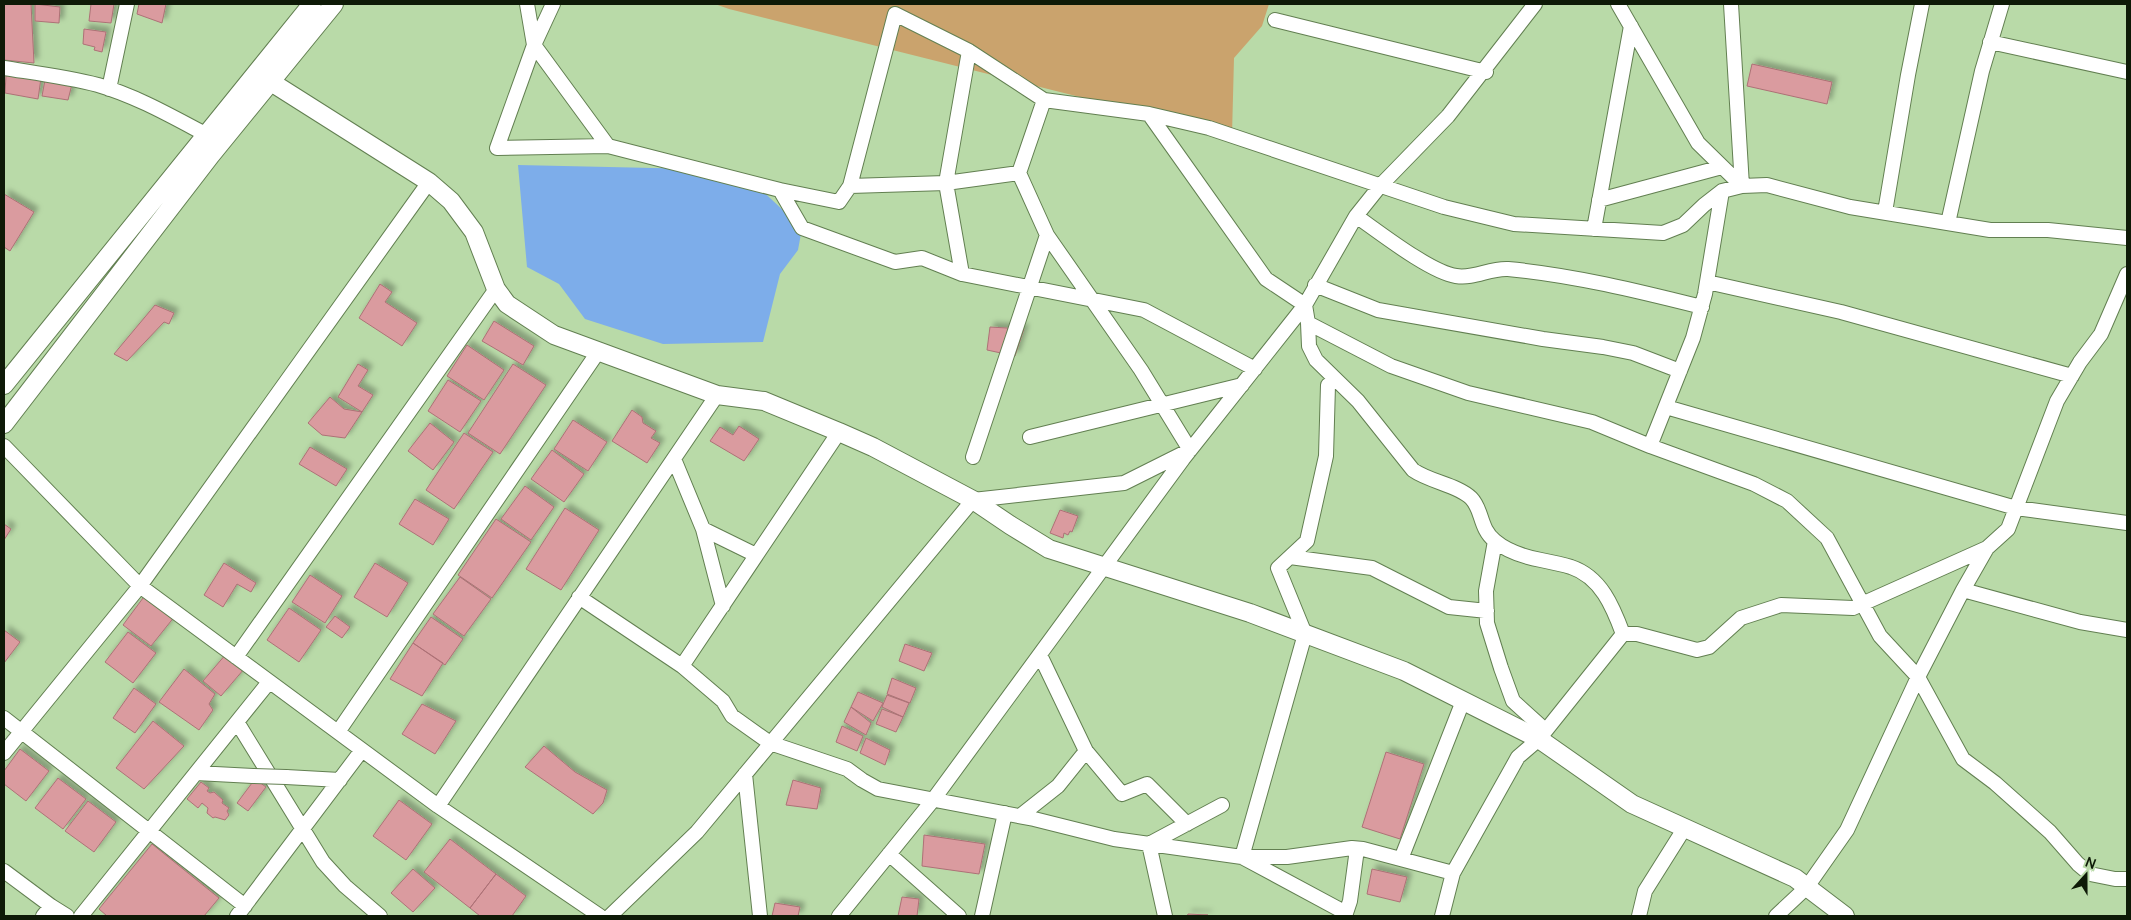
<svg xmlns="http://www.w3.org/2000/svg" width="2131" height="920" font-family="Manrope,sans-serif">
	<style>
		.green { fill: #caa36d }
		.water { fill: #7dadea }
		.building { fill: #da9b9f; stroke: #ad7176; filter: url(#shadow) }
		.lines { fill: none; stroke-linecap: round; stroke-linejoin: round }
		.minor-casing { stroke: #627f51; stroke-width: 16 }
		.tertiary-casing { stroke: #627f51; stroke-width: 20 }
		.minor { stroke: #fff; stroke-width: 14 }
		.tertiary { stroke: #fff; stroke-width: 18 }
		.minor-bridge-casing { stroke: #627f51; stroke-width: 16; stroke-linecap: butt }
		.minor-bridge { stroke: #fff; stroke-width: 14 }
	</style>
	<defs>
		<filter id="shadow"><feDropShadow dx="4.5" dy="-4.5" stdDeviation="2.5" flood-color="#0004"/></filter>
	</defs>
	<rect width="100%" height="100%" fill="#b9daa8"/>
	<path class="green" d="M715,4h554l-7,22 -28,32 -2,77 -503,-126z"/>
	<path class="water" d="M518,165l181,4 55,14 48,45 -4,22 -18,24 -17,68 -100,2 -78,-25 -26,-35 -32,-17z"/>
	<path class="building" d="M4,4h27l3,59 -30,-3z
		M35,4l25,3 -1,16 -24,-2z
		M91,4h23l-3,19 -22,-2z
		M139,4h27l-4,19 -25,-9z
		M84,29l22,3 -4,20 -8,-2 1,-3 -12,-3z
		M1752,64l80,18 -5,22 -80,-18z
		M6,75l35,3 -3,21 -33,-6z
		M45,80l27,4 -4,16 -26,-4z
		M4,194l30,18 -24,39 -6,-4z
		M380,284l12,8 -7,10 32,21 -15,23 -43,-28z
		M155,305l19,8 -5,11 -5,-2 -37,39 -13,-7z
		M494,321l40,25 -11,19 -41,-24z
		M990,327l34,2 -9,27 -28,-6z
		M467,345l37,25 -20,30 -37,-24z
		M358,364l10,6 -10,16 15,9 -11,17 -24,-15z
		M513,364l33,21 -46,69 -32,-21z
		M448,380l33,21 -21,31 -32,-21z
		M330,397l14,12 18,3 -17,26 -23,-3 -14,-12z
		M632,410l10,7 1,6 13,8 -5,7 9,5 -13,20 -35,-22z
		M573,420l34,22 -19,29 -34,-22z
		M430,423l24,19 -21,28 -25,-19z
		M739,426l20,13 -15,22 -34,-20 10,-14 13,8z
		M464,433l29,19 -39,57 -28,-19z
		M310,447l37,22 -11,17 -37,-22z
		M552,450l32,24 -20,28 -33,-23z
		M525,486l29,21 -23,33 -30,-21z
		M415,499l34,20 -16,26 -34,-21z
		M565,508l34,22 -38,60 -35,-21z
		M1060,510l18,6 -6,16 -2,-1 -2,4 -4,-2 -1,5 -13,-5z
		M496,519l35,23 -39,56 -34,-23z
		M4,524l7,5 -7,11z
		M224,563l32,20 -5,9 -14,-8 -14,23 -19,-12z
		M375,563l33,20 -21,34 -33,-20z
		M310,575l32,21 -17,27 -33,-21z
		M460,577l31,22 -27,37 -31,-22z
		M146,594l29,22 -24,30 -28,-21z
		M289,608l32,22 -22,32 -32,-22z
		M335,616l15,11 -8,11 -16,-11z
		M431,617l32,22 -18,26 -32,-22z
		M4,630l16,12 -16,21z
		M128,632l28,21 -23,30 -28,-21z
		M413,643l30,20 -21,33 -32,-17z
		M905,644l27,9 -8,18 -25,-10z
		M226,654l18,15 -23,27 -18,-15z
		M184,669l31,25 -6,10 4,6 -14,20 -40,-28z
		M892,678l24,10 -6,15 -23,-9z
		M134,688l22,16 -21,29 -22,-15z
		M858,692l25,11 -10,18 -22,-14z
		M887,695l22,8 -6,14 -21,-10z
		M422,704l34,17 -21,33 -33,-20z
		M851,707l20,16 -5,12 -22,-13z
		M882,709l21,8 -7,15 -20,-8z
		M153,721l31,25 -40,43 -28,-21z
		M842,726l21,10 -6,15 -21,-9z
		M866,738l24,12 -5,15 -25,-12z
		M544,746l31,26 32,18 -4,13 -10,11 -68,-47z
		M20,749l29,22 -23,30 -22,-17v-13z
		M1386,752l38,12 -24,75 -38,-12z
		M58,778l28,21 -23,30 -28,-21z
		M255,779l11,8 -18,24 -11,-8z
		M793,780l28,8 -4,21 -31,-4z
		M201,782l8,6 -2,3 3,2 4,-1 9,8 -1,3 7,5 -2,3 2,4 -4,5 -10,-3 -2,1 -6,-5 1,-5 -6,-5 -4,5 -11,-9z
		M399,800l33,24 -26,36 -33,-24z
		M88,801l28,21 -22,30 -29,-21z
		M924,835l61,9 -6,30 -57,-8z
		M450,839l46,35 -26,34 -46,-36z
		M152,844l67,54 -15,18h-97l-8,-7z
		M413,869l22,19 -22,24 -22,-19z
		M1372,869l35,8 -7,25 -33,-8z
		M496,874l30,22 -14,20h-32l-10,-8z
		M902,897l17,2 -2,17h-19z
		M775,903l25,4 -2,9h-26z
		M1188,914l20,1 -21,1z"/>
	<g class="lines">
		<g class="minor-casing">
			<path id="minor" d="M527,4l7,41 -37,103 111,-2 172,44
				M553,4l-19,41 74,101
				M1618,4l80,139 44,43
				M1731,4l11,182
				M1275,20l211,52
				M1990,42l137,30
				M969,51l-23,132 16,91 182,36 111,59
				M4,68c31,5 63,9 94,17 38,11 73,31 107,49
				M109,89l18,-85
				M850,186l96,-3 73,-10
				M1599,200l123,-33
				M1885,212l23,-137 14,-71
				M1356,216c23,16 74,56 100,60 19,3 33,-8 52,-7 65,6 130,22 194,38
				M1948,223l34,-152 20,-67
				M1594,229l37,-203
				M2127,238l-79,-8h-58l-140,-23 -83,-22 -25,1 -20,5 -18,14 -21,20 -20,8 -149,-9 -70,-17 -235,-79 -60,-14 117,165 39,26 3,18 83,43 77,27 124,29 58,24 104,38 33,17 40,37 53,98 38,41 45,82 32,24 55,49 28,32 12,10 25,5h12
				M962,274l-40,-16 -27,4 -93,-34 -22,-38 59,12 11,-16 45,-172 74,37 75,49 105,14
				M1707,282l134,30 231,64
				M1315,285l63,25 165,29 60,8 30,6 47,18
				M1308,323l1,23 7,14 42,41 55,69c17,12 45,15 58,28 12,12 8,30 24,43 13,11 30,16 46,19 10,2 20,4 30,7 30,10 42,40 52,67
				M1328,385l-2,71 -19,85 -29,27 27,66 -63,223 104,56
				M1666,407l350,101 111,15
				M1030,437l212,-52
				M4,446l136,140 298,220 162,110
				M1650,446l43,-108 12,-44 17,-103
				M973,457l74,-222
				M674,459l29,70 53,26
				M703,529l20,77
				M1495,541l-9,50 1,32 14,45 12,33 32,29
				M1290,557l82,11 77,39 38,4
				M1963,590l117,32 47,8
				M579,597l103,69 41,35 9,15 38,27 77,26 15,11 16,9 156,30 80,20 128,18h45l65,-9 11,1 90,24
				M236,657l260,-368
				M682,666l157,-234
				M4,718l241,188
				M237,722l86,140 22,24 35,30
				M338,732l260,-380
				M1086,751l36,43 25,-10 40,40
				M4,753l136,-167 289,-404
				M196,773l57,3
				M745,774l15,142
				M286,777l54,3
				M438,806l279,-411
				M1020,816l38,-30 28,-35 -46,-96
				M889,854l70,62
				M1401,859l62,-158
				M4,871l47,35
				M43,916l8,-10 16,10
				M81,916l188,-234
				M237,916l125,-166
				M610,916l87,-84 276,-332 151,-17 66,-33 -49,-80 -94,-135 -28,-62 25,-73
				M839,916l94,-116 250,-341 122,-154 51,-89 24,-30 68,-70 87,-112
				M982,916l23,-103
				M1165,916l-16,-72 73,-39
				M1345,916l5,-15 7,-52
				M1442,916l11,-43 65,-116 21,-18 84,-105h14l60,16 12,-3 32,-29 40,-13 72,3 134,-60
				M1639,916l6,-25 39,-62
				M1776,916l31,-29 40,-57 71,-153 45,-87 24,-42 21,-19 49,-128 23,-39 21,-28 26,-60"/>
		</g>
		<g class="tertiary-casing">
			<path id="tertiary" d="M271,82l158,100 22,19 23,31 22,57 11,15 47,31 163,60 47,6 75,31 34,15 100,53 37,25 39,24 201,64 154,58 135,68 93,65 163,74 50,38
				M4,385l308,-381
				M4,424l207,-269 123,-151"/>
		</g>
		<use href="#minor" class="minor"/>
		<use href="#tertiary" class="tertiary"/>
		<g class="minor-bridge-casing">
			<path id="minor-bridge" d="M253,776l33,1"/>
		</g>
		<use href="#minor-bridge" class="minor-bridge"/>
	</g>
	<rect width="2131" height="920" fill="none" stroke="#0e1a07" stroke-width="10"/>
	<g transform="translate(2086 875) rotate(21)" stroke="#b9daa8" stroke-width="4" paint-order="stroke">
	<path d="M0-4L9 19L0 12L-9 19Z" fill="#0e1a07"/>
	<text y="-8" font-size="14" font-weight="bold" text-anchor="middle" fill="#0e1a07">N</text>
	</g>
</svg>
